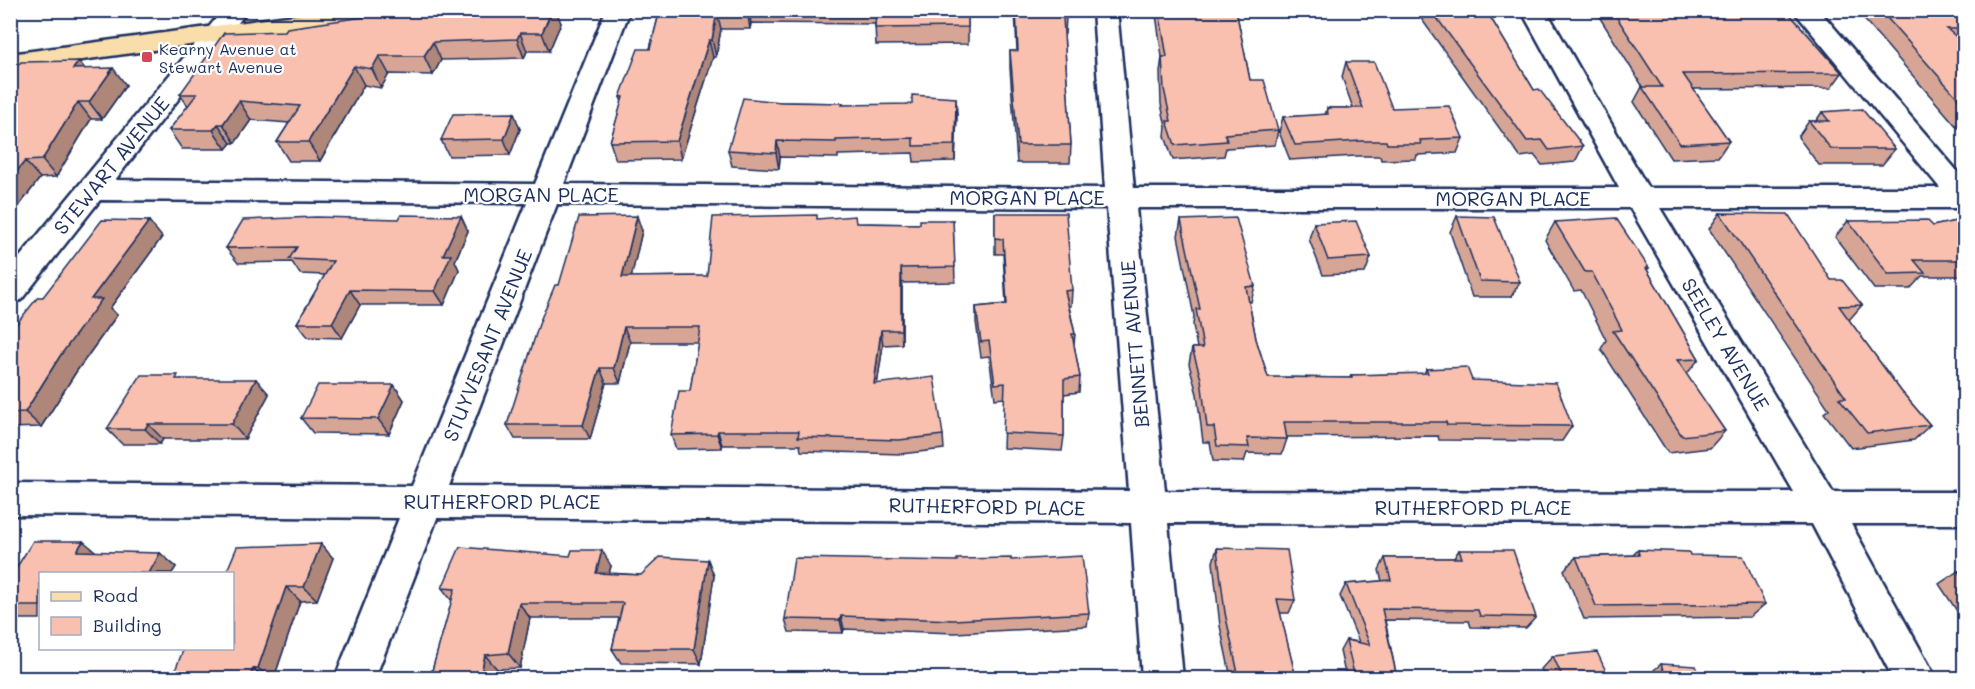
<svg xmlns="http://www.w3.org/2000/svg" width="1975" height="689" font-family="Mali,sans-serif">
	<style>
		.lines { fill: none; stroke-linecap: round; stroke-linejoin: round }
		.minor-casing { stroke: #1b2f5e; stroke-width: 5 }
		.major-casing { stroke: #1b2f5e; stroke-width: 5 }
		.minor { fill: #fff; fill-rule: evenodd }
		.major { fill: #f9deab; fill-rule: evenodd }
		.wall { fill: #d6a596; stroke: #1b2f5e; stroke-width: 1.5 }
		.shaded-wall { fill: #ae867a; stroke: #1b2f5e; stroke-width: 1.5 }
		.building { fill: #f9c0af; stroke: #1b2f5e; stroke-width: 1.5 }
		.poi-dot { fill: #d1495b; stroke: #fff; stroke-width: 2 }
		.labels { text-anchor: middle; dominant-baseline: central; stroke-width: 4.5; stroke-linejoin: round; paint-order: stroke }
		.far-poi-label { font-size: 16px; fill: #1b2f5e; stroke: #fff; text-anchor: start }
		.street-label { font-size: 20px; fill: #1b2f5e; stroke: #fff }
	</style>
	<rect width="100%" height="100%" fill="#fff"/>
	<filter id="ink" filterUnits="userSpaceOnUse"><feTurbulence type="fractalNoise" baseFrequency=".0167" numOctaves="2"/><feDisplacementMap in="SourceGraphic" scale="12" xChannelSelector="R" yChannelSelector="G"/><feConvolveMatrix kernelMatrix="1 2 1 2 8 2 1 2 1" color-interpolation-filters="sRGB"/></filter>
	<g filter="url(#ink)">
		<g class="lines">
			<g class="minor-casing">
				<path id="minor" d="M223,10h25l-133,170 420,4 71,-174h24l-66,174 541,4 -12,-178h24l17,178h485l-98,-178h25l102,178h292l-147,-178h26l145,169v29h-304l173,284h131v32h-113l85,154h-43l-81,-154 -644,-1 15,155h-41l-11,-155 -694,-5 -62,160h-40l64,-160 -389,-3v-32l402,3 115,-283 -427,-3 -79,100 -11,3v-34zM557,204l550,4 22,283 -680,-5zM1136,208h494l164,284 -629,-1z"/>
			</g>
			<g class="major-casing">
				<path id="major" d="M332,10h70l-3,5 -9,2 -380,53v-16z"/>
			</g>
			<use href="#minor" class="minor"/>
			<use href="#major" class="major"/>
		</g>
		<path class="wall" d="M660,10h308v34l-92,1 -1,-21 -124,-1 -1,6h-29l-5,28h-3l-32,102 -65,1 -6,-18 12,-40 -2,-5 30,-48z
			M1015,10h50l1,7 -1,17h-1l7,111 -1,18h-53l-7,-95v-17h7z
			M1156,10h80l14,70 28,50 -3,15 -49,3 -2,8 -51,4 -8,-24 1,-9 -5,-23 -1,-32 2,-15 -6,-42z
			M1415,10h71l48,80 49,56 -8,16 -33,3 -8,-10 -14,2z
			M1595,10h191l56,63 -11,15 -138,1 36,52 -11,16 -47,2 -37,-57 8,-15h1z
			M1856,10h109v122l-4,-4h-3z
			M561,23l-12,28h-22l-3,7 -83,2 -8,15 -44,-1 -8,14 -17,-3 -44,76h-31l-12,-19 12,-19 -38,-3 -16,23h-4l-5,6h-44l-13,-19 19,-24 -8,-12 105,-63z
			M1346,62l46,46 71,30 -6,15 -40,2 -1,4 -35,1 -1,-4h-24l-66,4 -11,-28 4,-15 42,-2 2,-7h26l-11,-31z
			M85,69l41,16 -24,34h-11l-35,58 -16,1 -30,40v-145z
			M781,102l62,1v2l114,8 -2,48 -41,1 -1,-9 -75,2v3l-58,-1 -1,12 -47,-3 -4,-16z
			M1822,112l73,37 -13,16h-63l-21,-28 11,-16h7z
			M520,129l-10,26 -61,1 -8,-16z
			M995,213l77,77 -1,16h-2l6,28 -1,11 6,32 -1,15 -15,2v42l-2,15 -59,-3 2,-50 -10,1 -6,-43 -8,1 -5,-35v-15l30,-3 -3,-50h-8z
			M1720,213l111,67 31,25 -13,15 52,71 29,34 -16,15 -63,8 -27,-35 5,-4 -120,-180z
			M1457,216l63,66 -9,15h-39l-22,-65z
			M818,219l38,4 64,1 33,-4 2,62 -53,1v61l-19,1 -6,39 66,51 1,14 -43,5 -100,-3 -1,-6h-78v3l-46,1 -5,-14 19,-44 8,-49h-68l-10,41h-14l-16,56h-75l-8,-14 52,-140 83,-54 -11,46 76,-1z
			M1965,219v57h-43l-12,13h-36l-39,-52 13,-16 85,5z
			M1181,220l74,66 -4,16h-2l7,37 12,38 82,1 1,-3 73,-1 2,-5 46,11 100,46 -10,15 -123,-1 -1,-4 -151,1v2l-5,15 -35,-1 -3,9 -31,-1 -3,-19h-7l-6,-48 -8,-30 3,-16h5l-4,-23 1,-9 -16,-80z
			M1555,222l94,46 -2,2 52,89 -13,16 39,56 -15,17 -42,5 -67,-104 5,-9 -25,-50 -7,1 -29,-51z
			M1314,223l57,34 -6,16 -42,2 -14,-36z
			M468,231l-13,30 4,9 -15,35h-84l-18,33 -34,-1 -11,-14 28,-48 -25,-1 -8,-12 -54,1 -12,-15z
			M162,237l-52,71 7,7 -41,57 -35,55 -31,1v-96l33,-35z
			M181,379l88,15 -24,45h-82l-3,5h-38l-15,-15z
			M394,385l10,15 -15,34 -76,-1 -12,-15z
			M1217,548l78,52 -6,13h-9l16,65h-65l-11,-52 -7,-64z
			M1459,550l77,67 -10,11 -55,-1 -2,-6 -84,-1 12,58h-51l-6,-27 6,-11 13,2 -19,-46 6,-12 36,-3 -3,-11 6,-12h69z
			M1638,550l52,5 75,49 -15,13 -166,2 -20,-49 12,-13 57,-2z
			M160,553l16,14 -4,6h-132v46h-27l-3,-2v-39z
			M333,558l-16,42 -17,1 -26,77h-102l60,-30v-75z
			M708,560l6,16 -13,88 -80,-1 -9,-14 7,-31h-89l-10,50 -23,1 -2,9h-65l22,-77 -10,-13 169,-22 -2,7 32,2z
			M1011,560l78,53 -2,13 -132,7 -111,-4 -1,4 -54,-1 -4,-13 172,-58z
			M1958,571h7v52l-26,-39z
			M1553,656l56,22h-63l-5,-9z
			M1661,664l40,14h-44l-3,-8z"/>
		<path class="shaded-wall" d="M552,10h4l5,13 -12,28 -7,-18z
			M747,10h2l2,13 -1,6z
			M717,12l4,17 -5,28 -4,-17z
			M520,33l7,18 -3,7 -7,-19z
			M709,40l4,17 -32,102 -4,-18z
			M433,42l8,18 -8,15 -9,-19z
			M379,56l10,18 -8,14 -9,-19z
			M79,61l13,17 -19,-9z
			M354,66l10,19 -44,76 -12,-19z
			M113,68l13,17 -24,34 -13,-17z
			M956,98l1,15 -2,48v-16z
			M239,101l12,19 -16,23 -12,-19z
			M78,102l13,17 -35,58 -14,-17z
			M514,113l6,16 -10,26 -6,-16z
			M218,124l13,19 -5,6 -13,-19z
			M777,141l3,16 -1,12 -3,-16z
			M25,161l15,17 -30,40v-38z
			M461,216l7,15 -13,30 4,9 -15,35 -9,-14 8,-36z
			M637,216l5,15 -14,61 -6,-15z
			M149,221l13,16 -52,71 7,7 -41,57 -35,55 -16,-15 35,-56 31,-57z
			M901,268l1,15v61l-1,-14z
			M350,290l10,15 -18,33 -10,-15z
			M624,327l6,15 -10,41 -6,-15z
			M881,330l2,15 -8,54 -1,-15z
			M600,368l6,15 -16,56 -7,-14z
			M256,379l13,15 -24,45 -13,-15z
			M394,385l10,15 -15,34 -11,-15z
			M148,424l15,15 -3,5 -15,-15z
			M718,431l4,14v3l-5,-14z
			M83,541l17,14 -23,-4z
			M321,544l12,14 -16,42 -13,-13z
			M602,550l9,16 -6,23 -9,-16z
			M160,553l16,14 -4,6h-23z
			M708,560l6,16 -13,88 -7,-15z
			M286,587l14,14 -26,77h-4l-12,-10z
			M519,603l11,15 -10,50 -12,-15z
			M841,616l3,13 -1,4 -3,-13z
			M485,655l12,14 -2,9h-15z
			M253,669l12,9h-16z"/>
		<path class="building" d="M412,10h140l-10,23h-22l-3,6 -84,3 -9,14h-45l-7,13 -18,-3 -46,76h-31l23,-36 -61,-5 -16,23h-5l-5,6h-44l28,-36h-17l44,-61 61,-2 2,-3z
			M660,10h87v2h-30l-5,28h-3l-32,101 -67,1 13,-45h-3l18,-48h12z
			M876,10h92v17l-93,1z
			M1016,10h49l1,7h-3l8,128h-53l-8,-94h8z
			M1159,10h77l14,70h14l14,50 -53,4 2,7 -52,4 -8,-24h4l-7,-32 -2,-32h5z
			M1431,10h55l48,80 5,-1 44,57 -34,4 -7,-10 -15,1z
			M1612,10h174l56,63 -159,1 46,67 -49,3 -38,-57h20z
			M1880,10h85v19h-18l18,15v62z
			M79,61l-6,8 40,-1 -24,34h-11l-36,58 -17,1 -15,19v-107l11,-11z
			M1346,62h28l18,46 57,-2 14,32 -43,2 1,4h-34l-1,-3h-25l-66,4 -12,-28 45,-3 -1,-6h36z
			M912,95l44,3 -1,47 -42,1v-8l-77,2v2l-59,-1 -1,12 -48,-3 15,-52 38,4 62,1 -1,2 70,-1z
			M1862,109l33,40h-64l-22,-28h20l-7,-9z
			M514,113l-10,26 -63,1 12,-26z
			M995,213h71l6,77 -7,1 10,43h-3l8,43 -16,2v57l-61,-3 2,-50 -10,1 -6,-43 -8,1 -5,-35 31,-3 -4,-65 -8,-1z
			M1720,213l68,1 43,66h11l20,25 -23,1 62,85 29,34 -63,8 -28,-35h7z
			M401,215l60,1 -18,39h8l-16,36 -85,-1 -18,33h-35l36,-62 -44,-2 8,-12 -71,1 17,-28 73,-3 83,2z
			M817,215v4l38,-3 1,7 64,1v-4h33l2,47 -54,1v62h-20l-7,54 60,-7 9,58 -44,5 -101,-3 1,-6h-81l-1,3 -46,1 8,-44h11l10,-64h-76l-10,41h-14l-17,57h-76l33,-104 15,-36h4l20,-68 58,-1 -15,61 85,-1 6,-59z
			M1457,216l37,1 26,65 -40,-1z
			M1236,218l19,68 -9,1 10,52 12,38 84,1 -1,-3 77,-2 -2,-4 41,-2 5,13 84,3 16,43 -125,-1 -1,-3h-162l3,17 -40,-1 2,9 -32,-1 -3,-19h-7l-6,-48 -9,-31h11l-7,-39h4l-19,-89z
			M1616,218l33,50h-3l53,91 -22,1 48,71 -43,5 -69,-105 9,-1 -30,-58h-7l-30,-50z
			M1965,219v41h-51l11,13 -37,1 -40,-53 79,-1 6,6z
			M102,220l47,1 -58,78h11l-42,57 -35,56 -15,1v-81l28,-35h5z
			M1356,221l15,36 -43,3 -14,-37z
			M141,375h37l-2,4h80l-24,45h-84l-3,5h-38z
			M318,385h76l-16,34 -77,-1z
			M33,541h50l-6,10 83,2 -11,20h-109v33h-30v-28z
			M321,544l-17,43h-18l-28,81 -5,1 -4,9h-77l12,-30h48v-75h-6l11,-26z
			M460,547l110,9 2,-6h30l-6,23 45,2 19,-18 48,3 -14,89h-82l11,-46h-104l-11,50 -23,2 -5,23h-50l25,-89 -13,-1z
			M1217,548l70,2 8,50 -18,-1 19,79h-57l-14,-65z
			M1459,550h54l23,67 -56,-1 -2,-6 -96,-1 15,69h-42l-9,-38 24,5 -24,-61 45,-4 -6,-22h77z
			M1638,550l51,2 1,3 53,1 22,48 -169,2 -20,-49 63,-2z
			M1082,556l7,57 -135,7 -113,-4 -1,4 -55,-1 9,-61 163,3v-2l54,-1v2z
			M1958,571h7v10z
			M1597,652l12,26h-46l-10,-22z
			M1661,664l35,2 5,12h-35z"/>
	</g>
	<rect class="poi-dot" x="141" y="51" width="12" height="12" rx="3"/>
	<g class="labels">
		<g class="far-poi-label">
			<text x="159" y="48">Kearny Avenue at<tspan x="159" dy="18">Stewart Avenue</tspan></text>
		</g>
		<g class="street-label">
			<text transform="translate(111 165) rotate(-51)">STEWART AVENUE</text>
			<text x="541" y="194">MORGAN PLACE</text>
			<text x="1027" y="197">MORGAN PLACE</text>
			<text x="1513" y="198">MORGAN PLACE</text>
			<text transform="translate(1134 344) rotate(-95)">BENNETT AVENUE</text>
			<text transform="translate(1726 344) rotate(59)">SEELEY AVENUE</text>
			<text transform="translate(487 345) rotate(-68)">STUYVESANT AVENUE</text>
			<text x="502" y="501">RUTHERFORD PLACE</text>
			<text transform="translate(987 506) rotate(1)">RUTHERFORD PLACE</text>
			<text x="1473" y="507">RUTHERFORD PLACE</text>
		</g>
	</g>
	<rect width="1975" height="689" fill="none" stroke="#fff" stroke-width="36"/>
	<rect x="18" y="18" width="1939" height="653" fill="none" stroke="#1b2f5e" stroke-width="2" filter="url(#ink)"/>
	<rect x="39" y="572" width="195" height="78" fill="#ffffff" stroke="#a4acbf" stroke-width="1.5"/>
	<rect x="51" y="592" width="30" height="9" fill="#f9deab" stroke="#a4acbf" stroke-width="1.5"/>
	<text x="93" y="602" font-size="18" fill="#1b2f5e">Road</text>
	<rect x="51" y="617" width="30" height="18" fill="#f9c0af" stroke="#a4acbf" stroke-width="1.5"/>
	<text x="93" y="632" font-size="18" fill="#1b2f5e">Building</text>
</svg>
